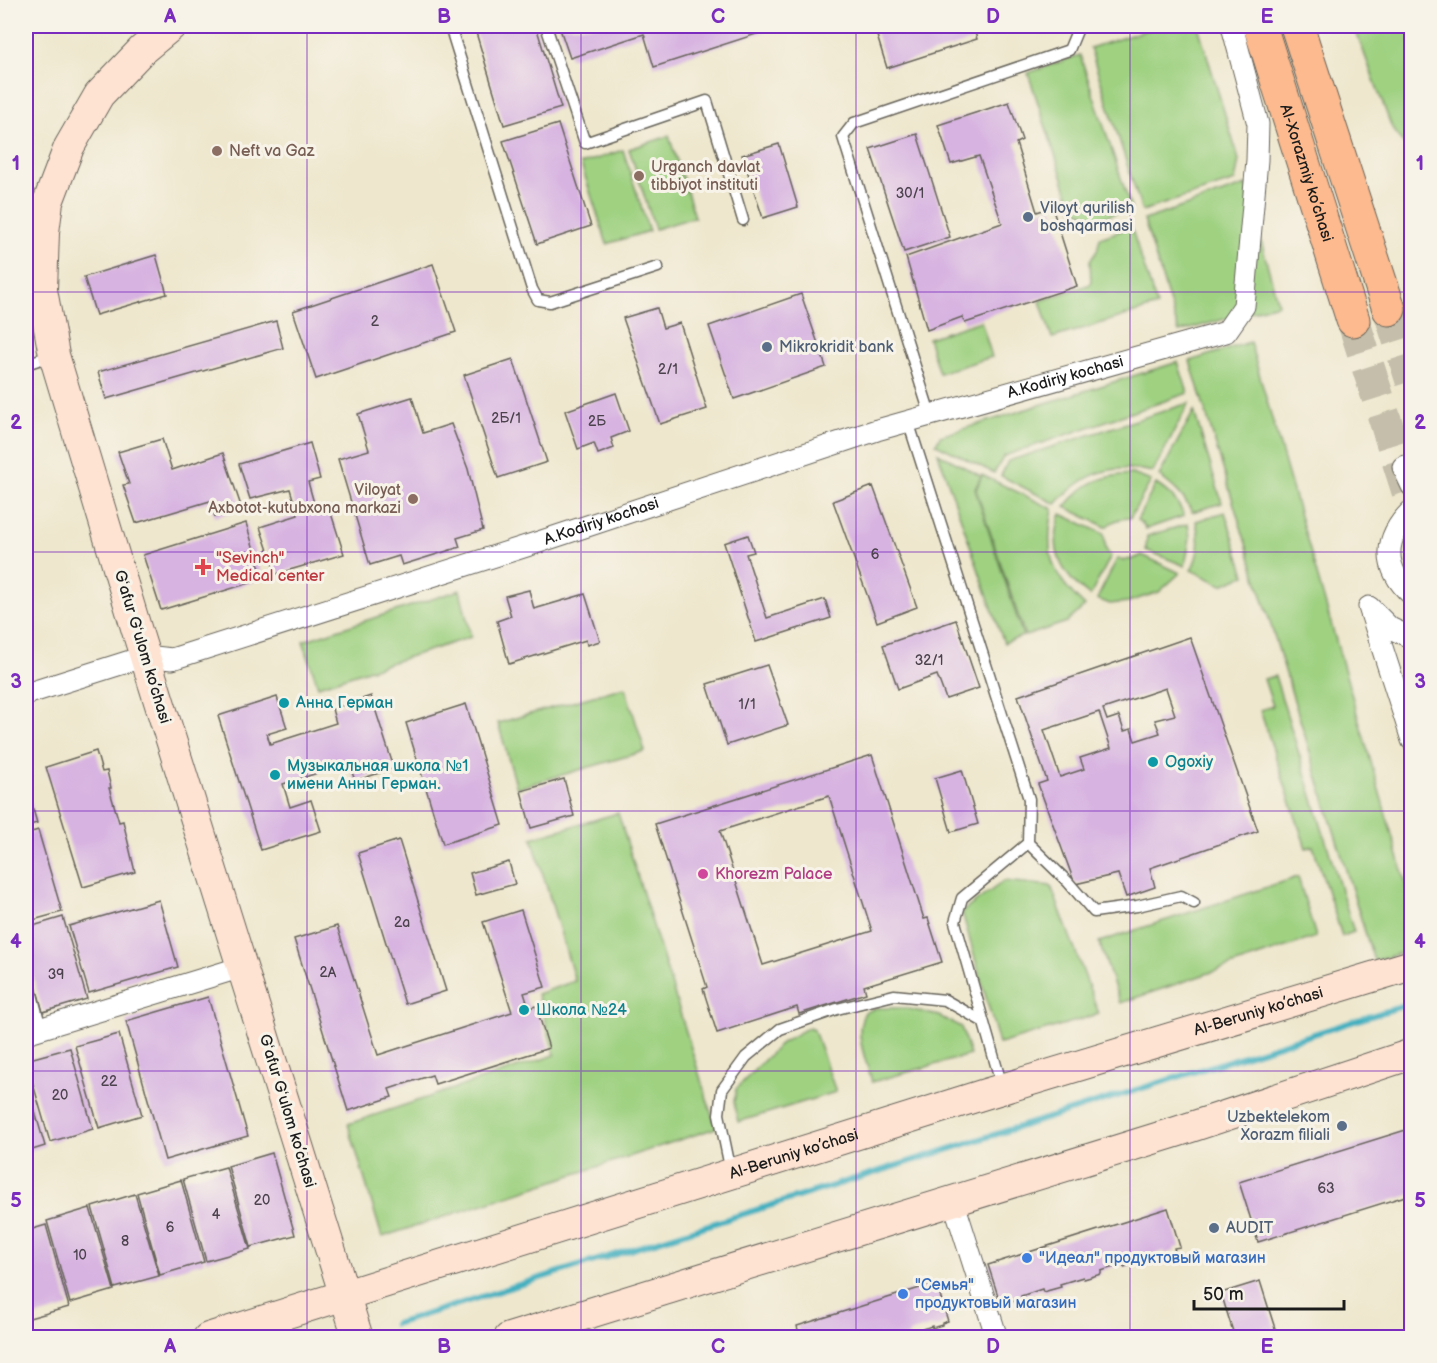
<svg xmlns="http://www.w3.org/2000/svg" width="1437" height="1363" font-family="'Balsamiq Sans',sans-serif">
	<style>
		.green { fill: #9fd181; stroke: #5e764e; stroke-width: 1.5 }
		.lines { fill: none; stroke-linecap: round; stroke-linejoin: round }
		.stream { stroke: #43b0c0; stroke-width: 6 }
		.building { fill: #d7b3e1; fill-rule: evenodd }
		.primary-tunnel { stroke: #c4beaa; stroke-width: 33; stroke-dasharray: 33 16; stroke-linecap: butt }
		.lane-casing { stroke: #66635a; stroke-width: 13 }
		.street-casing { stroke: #66635a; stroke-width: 23 }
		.secondary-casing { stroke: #66635a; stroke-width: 32 }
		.primary-casing { stroke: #66635a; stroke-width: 35 }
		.lane { stroke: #fff; stroke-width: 10 }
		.street { stroke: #fff; stroke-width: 21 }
		.secondary { stroke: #fee3d2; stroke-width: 30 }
		.primary { stroke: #fcba8e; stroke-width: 33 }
		.grid { fill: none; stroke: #7b2cbf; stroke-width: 1.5; stroke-opacity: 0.55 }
		.education-dot { fill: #8d6e63; stroke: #f7f3e8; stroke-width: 2 }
		.service-dot { fill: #5c6f8a; stroke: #f7f3e8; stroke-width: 2 }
		.health-dot { fill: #e0444e; stroke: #f7f3e8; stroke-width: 2 }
		.culture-dot { fill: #0f9aa8; stroke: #f7f3e8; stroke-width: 2 }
		.hotel-dot { fill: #d1479c; stroke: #f7f3e8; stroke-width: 2 }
		.shop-dot { fill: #3f7fe0; stroke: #f7f3e8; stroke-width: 2 }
		.labels { text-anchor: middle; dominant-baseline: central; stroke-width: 6; stroke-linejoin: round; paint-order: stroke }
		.number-label { font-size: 14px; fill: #4b424d }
		.education-label { font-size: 16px; fill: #785e54; stroke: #f7f3e8; text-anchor: start }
		.street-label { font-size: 16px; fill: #1c1c1c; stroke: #f7f3e8 }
		.service-label { font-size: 16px; fill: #4e5e75; stroke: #f7f3e8; text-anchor: start }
		.health-label { font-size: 16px; fill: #be3a42; stroke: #f7f3e8; text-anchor: start }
		.culture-label { font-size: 16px; fill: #0d838f; stroke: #f7f3e8; text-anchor: start }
		.hotel-label { font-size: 16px; fill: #b23c85; stroke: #f7f3e8; text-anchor: start }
		.shop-label { font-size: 16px; fill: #366cbe; stroke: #f7f3e8; text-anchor: start }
		.neatline { fill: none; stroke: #7b2cbf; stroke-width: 2 }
		.grid-label { font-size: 20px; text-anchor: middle; font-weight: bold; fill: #7b2cbf }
	</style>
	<rect width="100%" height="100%" fill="#f7f3e8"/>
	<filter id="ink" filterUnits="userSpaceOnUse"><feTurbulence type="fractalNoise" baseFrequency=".0167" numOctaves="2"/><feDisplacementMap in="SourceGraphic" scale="12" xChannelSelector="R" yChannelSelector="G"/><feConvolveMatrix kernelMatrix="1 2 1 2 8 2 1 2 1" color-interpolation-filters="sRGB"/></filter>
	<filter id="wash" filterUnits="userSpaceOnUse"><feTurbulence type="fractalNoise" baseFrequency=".008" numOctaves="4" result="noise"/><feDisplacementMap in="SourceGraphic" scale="24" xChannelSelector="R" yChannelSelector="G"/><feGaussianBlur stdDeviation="1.35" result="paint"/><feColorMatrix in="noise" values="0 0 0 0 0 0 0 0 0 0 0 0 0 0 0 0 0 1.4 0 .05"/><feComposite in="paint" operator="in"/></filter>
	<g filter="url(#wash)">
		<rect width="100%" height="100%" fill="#eee7cd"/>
		<path class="green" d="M1159,26h39l41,134 -4,21 -93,30 -52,-163z
			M1354,26h57v128l-19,-26z
			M1080,55l51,153 -38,13 -9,-8 -11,-4 -45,-136z
			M669,136l26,81 -40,12 -26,-80z
			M623,150l26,81 -42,13 -26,-80z
			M1246,185l32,119 -99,28 -35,-112z
			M1131,227l26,79 -105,32 -12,-37 51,-17 -1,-23 7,-10 3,-13z
			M981,321l11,36 -53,16 -11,-35z
			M1250,342l161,559v49l-37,11 -184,-600z
			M1178,362l10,31 -184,63 -10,17 -58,-29 4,-8z
			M1189,403l-36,69c-42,-9 -68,0 -97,32l-55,-28 7,-15z
			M1194,411l28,92 -30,9c-8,-16 -18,-25 -33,-36z
			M938,453l43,23 -6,13 48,147 -19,7z
			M1132,474l19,7 -21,37c-10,0 -17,2 -24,9l-41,-20c20,-25 35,-31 67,-33z
			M982,475l71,34c-9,45 -2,66 32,97l-18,16 -42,14 -49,-146z
			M1156,484c14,9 22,17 28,32l-38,13 -3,-5 -6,-4z
			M1225,512l20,63 -23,10 -31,-15c9,-16 9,-31 5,-49z
			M1061,514l43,20 2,16 5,6 -21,40c-30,-22 -41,-46 -29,-82z
			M1188,524l2,14 -5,28 -39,-16 1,-14z
			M1142,555l38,18 -21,19 -31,10 -18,2 -13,-5 20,-40c10,2 17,1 25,-4z
			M460,590l11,47 -153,49 -15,-45z
			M1275,676l79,256 -12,4 -29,-90 -7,2 -46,-138 13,-4 -9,-27z
			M625,687l20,64 -128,37 -19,-65z
			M618,813l98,315 -334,109 -34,-113 207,-69 -18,-61 38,-13 -43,-143z
			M1298,877l18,60 -196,66 -21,-61z
			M1004,881l47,5 48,128 -100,30 -37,-132z
			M877,1008h28l34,8 22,11 9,28 -98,27c-6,-23 -19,-48 -7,-70z
			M809,1027l5,3 22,62 -98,30 -4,-20 2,-13 45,-46z"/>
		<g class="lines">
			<path class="stream" d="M395,1324l1017,-321"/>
		</g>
		<g id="blocks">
			<path class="building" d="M474,26h62l25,82 -57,17z
				M559,26h222l-127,41 -10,-33 -74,24z
				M874,26h99l4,13 -90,29z
				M1009,102l13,38 -6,3 21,69 15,-5 25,79 -112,37 -3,-6 -35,13 -21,-73 96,-34 -23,-67 -28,8 -13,-39z
				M558,124l33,102 -54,18 -34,-103z
				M917,134l33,103 -46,15 -34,-103z
				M779,144l19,63 -35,11 -21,-63z
				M156,255l11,39 -71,21 -12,-38z
				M433,264l23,68 -140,47 -23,-68z
				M801,294l25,73 -92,32 -25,-73z
				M657,308l6,20 17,-5 27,86 -47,15 -37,-106z
				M276,321l7,27 -177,51 -8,-27z
				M513,359l34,103 -49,16 -34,-103z
				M616,393l13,38 -18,7 3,10 -16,6 -4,-11 -16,6 -13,-38z
				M412,397l11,36 28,-9 17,45 15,61 -26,8 3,9 -58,18 -3,-9 -29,9 -32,-106 31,-9 -11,-36z
				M162,439l10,31 51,-17 19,56 -27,8 -5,-16 -74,22 -13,-38 6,-1 -11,-32z
				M310,443l10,36 -12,3 8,28 13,-3 15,47 -68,20 -16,-47 38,-12 -8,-26 -40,10 -11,-35z
				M873,486l44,121 -40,15 -44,-121z
				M246,523l17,56 -102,31 -18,-55z
				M748,535l6,17 -8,2 21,64 58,-19 6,19 -75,24 -32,-99z
				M529,590l5,19 51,-15 15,47 -13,4 -1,-5 -77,24 -12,-43 14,-5 -6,-20z
				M956,620l23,68 -33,11 -9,-24 -39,14 -15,-44z
				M1190,637l68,194 -108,37 5,19 -29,10 -8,-23 -43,10 -37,-100 9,-3 -29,-85zM1166,688l9,27 -20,5 5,13 -25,8 -4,-12 -7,2 -5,-15 -12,4 -4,-11zM1099,712l12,36 -31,10 4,11 -24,8 -16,-47z
				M767,665l21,60 -61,20 -20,-61z
				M371,696l23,72 -39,13 -6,-18 -66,21 7,23 21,-7 10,31 -60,19 -43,-134 59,-19 10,31 -20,6 3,10 66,-21 -4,-14z
				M466,704l37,121 -60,19 -37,-121z
				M96,751l6,21 5,-1 4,17h-2l10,34 4,-1 12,51 -52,15 -37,-120z
				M872,755l52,164 4,-1 14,44 -78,24 2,7 -67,21 -2,-7 -80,26 -14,-44 4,-2 -52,-163zM829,796l43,135 -109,34 -43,-134z
				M962,770l16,54 -27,8 -16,-54z
				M564,779l10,37 -43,12 -10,-37z
				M26,785l11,38 -11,3z
				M38,830l24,82 -36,10v-88z
				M399,840l47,151 -41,13 -47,-151z
				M509,862l6,22 -39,11 -6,-22z
				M159,900l19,67 -89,26 -20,-67z
				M521,910l24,77 -21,6 5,15 7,-2 13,42 -114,36 -3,-9 -43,14 3,8 -44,14 -54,-172 43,-13 41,129 134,-43 -29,-90z
				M63,917l24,82 -44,13 -17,-62v-22z
				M208,997l40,139 -83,24 -39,-139z
				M119,1034l23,81 -43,13 -24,-82z
				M70,1048l23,81 -43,13 -24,-82z
				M26,1081l19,65 -19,6z
				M1412,1128v66l-154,48 -19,-60z
				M272,1153l23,82 -44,12 -23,-81z
				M226,1167l24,82 -44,12 -23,-82z
				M181,1180l23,82 -44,13 -23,-82z
				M135,1194l24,82 -44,12 -23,-81z
				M90,1208l24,82 -44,13 -23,-82z
				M1168,1208l12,39 -6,1 1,3 -10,3 -1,-3 -23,7 1,3 -18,6 -1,-3 -22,7v3l-17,5 -1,-2 -23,7 1,3 -18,5 -1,-3 -21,7 1,2 -10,4 -1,-3 -11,3 -12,-37z
				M46,1225l23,82 -43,12v-88z
				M1260,1281l18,57h-43l-14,-45z
				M936,1283l12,38 -6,2v2l-10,3v-2l-23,7v3l-5,2h-104l-3,-12z"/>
		</g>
	</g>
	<g filter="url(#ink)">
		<use href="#blocks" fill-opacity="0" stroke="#66635a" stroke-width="1.5"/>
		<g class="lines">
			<path class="primary-tunnel" d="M1389,309l23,72
				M1353,320l59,184"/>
			<g class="lane-casing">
				<path id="lane" d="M450,26l82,263 6,11 12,2 108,-35
					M546,26l39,117 122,-42 36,119
					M26,364l27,-9
					M930,414l-87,-277 11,-14 215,-73 10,-24
					M908,421l121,378 -1,44 -66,55 -7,24 47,164
					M1028,843l40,39 26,30 43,-6 44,-10 13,7
					M26,972l15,56
					M731,1172l-12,-58 3,-24 24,-33 34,-28 57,-20 57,-14 51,5 37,21"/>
			</g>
			<g class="street-casing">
				<g id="street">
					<path d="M26,201l18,31"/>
					<path d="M1412,464l-9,3 9,19"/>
					<path d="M1412,510c-29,28 -30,58 0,85"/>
					<path d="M1412,638l-22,-10 -21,-21 43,133"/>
					<path id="s1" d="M26,694l120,-38 26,3 367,-117 338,-112 349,-98 18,-26 13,-146 1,-36 -26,-98"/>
					<path d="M26,1033l216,-66"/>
					<path d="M953,1200l44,138"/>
				</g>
			</g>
			<g class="secondary-casing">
				<g id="secondary">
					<path d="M171,26l-29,24 -43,45 -30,52 -21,55 -4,30 -2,58 12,65 83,276 221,707"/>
					<path id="s2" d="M208,1338l777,-244 427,-129"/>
					<path d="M509,1338l667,-206 236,-78"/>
				</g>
			</g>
			<g class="primary-casing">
				<g id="primary">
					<path id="s3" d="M1260,26l93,294"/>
					<path d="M1297,26l92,283"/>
				</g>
			</g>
			<use href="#lane" class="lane"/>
			<use href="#street" class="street"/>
			<use href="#secondary" class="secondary"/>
			<use href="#primary" class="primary"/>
		</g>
	</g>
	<path class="grid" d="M307,26v1312M581,26v1312M856,26v1312M1130,26v1312M26,292h1386M26,552h1386M26,811h1386M26,1071h1386"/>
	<g class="education-dot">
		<circle cx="217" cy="151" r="6"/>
		<circle cx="639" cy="176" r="6"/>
		<circle cx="413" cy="499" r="6"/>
	</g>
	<g class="service-dot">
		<circle cx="1028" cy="217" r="6"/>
		<circle cx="767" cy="347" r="6"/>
		<circle cx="1342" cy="1126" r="6"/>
		<circle cx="1214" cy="1228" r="6"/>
	</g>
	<path class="health-dot" d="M200 558h6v6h6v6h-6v6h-6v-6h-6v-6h6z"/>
	<g class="culture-dot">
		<circle cx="284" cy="703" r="6"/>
		<circle cx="1153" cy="762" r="6"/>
		<circle cx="275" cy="775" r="6"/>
		<circle cx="524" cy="1010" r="6"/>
	</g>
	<circle class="hotel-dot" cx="703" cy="874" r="6"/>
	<g class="shop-dot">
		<circle cx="1027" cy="1258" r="6"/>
		<circle cx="903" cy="1294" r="6"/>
	</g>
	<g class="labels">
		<g class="number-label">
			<text x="910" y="193">30/1</text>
			<text x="375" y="321">2</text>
			<text x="668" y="369">2/1</text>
			<text x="506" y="418">2Б/1</text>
			<text x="597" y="421">2Б</text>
			<text x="875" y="554">6</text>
			<text x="929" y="660">32/1</text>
			<text x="747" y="704">1/1</text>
			<text x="402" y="922">2a</text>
			<text x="328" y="972">2A</text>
			<text x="56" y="974">39</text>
			<text x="109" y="1081">22</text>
			<text x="60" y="1095">20</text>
			<text x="1326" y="1188">63</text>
			<text x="262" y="1200">20</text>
			<text x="216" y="1214">4</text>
			<text x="170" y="1227">6</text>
			<text x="125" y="1241">8</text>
			<text x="80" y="1255">10</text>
		</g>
		<g class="education-label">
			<text x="229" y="151">Neft va Gaz</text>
			<text x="651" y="167">Urganch davlat<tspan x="651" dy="18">tibbiyot instituti</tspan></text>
			<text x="401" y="490" text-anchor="end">Viloyat<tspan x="401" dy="18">Axbotot-kutubxona markazi</tspan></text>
		</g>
		<g class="street-label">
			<text stroke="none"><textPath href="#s3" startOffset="154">Al-Xorazmiy ko’chasi</textPath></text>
			<text stroke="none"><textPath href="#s1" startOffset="1089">A.Kodiriy kochasi</textPath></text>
			<text stroke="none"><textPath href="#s1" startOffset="603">A.Kodiriy kochasi</textPath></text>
			<text transform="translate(142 647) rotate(73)">Gʻafur Gʻulom ko’chasi</text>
			<text stroke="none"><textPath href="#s2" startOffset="1100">Al-Beruniy ko’chasi</textPath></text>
			<text transform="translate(287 1111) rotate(73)">Gʻafur Gʻulom ko’chasi</text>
			<text stroke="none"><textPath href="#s2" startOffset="614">Al-Beruniy ko’chasi</textPath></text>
		</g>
		<g class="service-label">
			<text x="1040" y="208">Viloyt qurilish<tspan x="1040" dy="18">boshqarmasi</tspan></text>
			<text x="779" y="347">Mikrokridit bank</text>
			<text x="1330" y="1117" text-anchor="end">Uzbektelekom<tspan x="1330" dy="18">Xorazm filiali</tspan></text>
			<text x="1226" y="1228">AUDIT</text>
		</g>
		<g class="health-label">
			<text x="216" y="558">"Sevinch"<tspan x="216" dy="18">Medical center</tspan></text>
		</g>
		<g class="culture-label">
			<text x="296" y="703">Анна Герман</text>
			<text x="1165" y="762">Ogoxiy</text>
			<text x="287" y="766">Музыкальная школа №1<tspan x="287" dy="18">имени Анны Герман.</tspan></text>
			<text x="536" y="1010">Школа №24</text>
		</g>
		<g class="hotel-label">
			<text x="715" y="874">Khorezm Palace</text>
		</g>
		<g class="shop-label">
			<text x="1039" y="1258">"Идеал" продуктовый магазин</text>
			<text x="915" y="1285">"Семья"<tspan x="915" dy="18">продуктовый магазин</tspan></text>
		</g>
	</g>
	<rect width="1437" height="1363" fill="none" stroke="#f7f3e8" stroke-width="66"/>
	<path d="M1194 1300v9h150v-9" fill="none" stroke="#1c1c1c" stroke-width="3"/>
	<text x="1203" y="1300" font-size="18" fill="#1c1c1c" stroke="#f7f3e8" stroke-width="4.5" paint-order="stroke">50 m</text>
	<rect x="33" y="33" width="1371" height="1297" class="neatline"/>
	<g class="grid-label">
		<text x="170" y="23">A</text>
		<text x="444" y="23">B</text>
		<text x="718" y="23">C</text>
		<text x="993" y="23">D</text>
		<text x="1267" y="23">E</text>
		<text x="16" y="170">1</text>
		<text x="1420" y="170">1</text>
		<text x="16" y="429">2</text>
		<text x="1420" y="429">2</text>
		<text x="16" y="688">3</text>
		<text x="1420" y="688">3</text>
		<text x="16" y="948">4</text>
		<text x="1420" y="948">4</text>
		<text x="16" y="1207">5</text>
		<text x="1420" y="1207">5</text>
		<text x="170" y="1353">A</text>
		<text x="444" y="1353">B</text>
		<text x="718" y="1353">C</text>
		<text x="993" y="1353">D</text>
		<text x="1267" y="1353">E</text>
	</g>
</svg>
